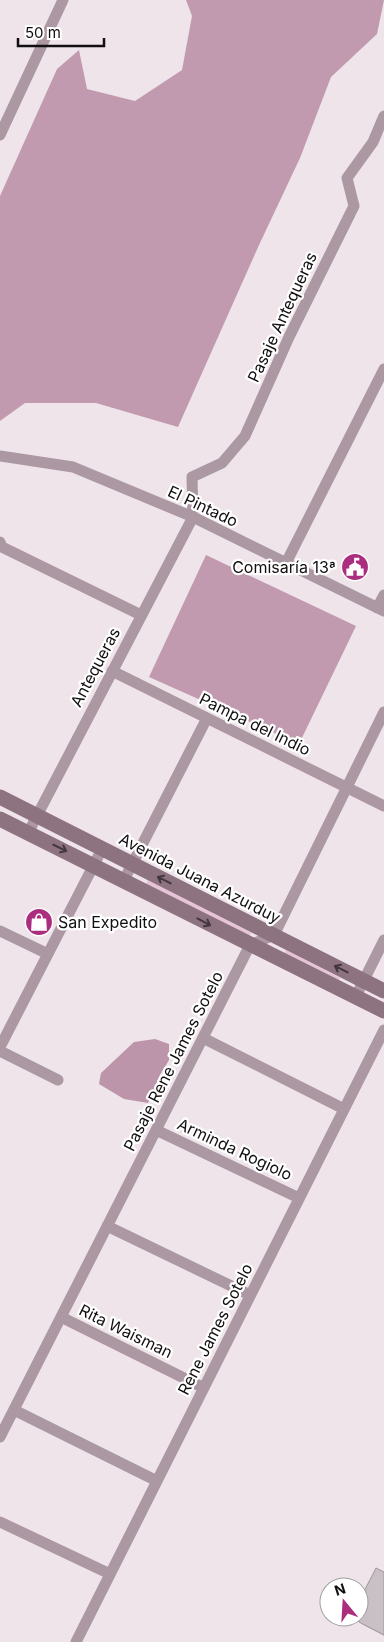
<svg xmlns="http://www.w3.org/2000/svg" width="384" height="1642" font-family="Inter,sans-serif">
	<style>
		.green { fill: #e8c2d6 }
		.forest { fill: #bd95aa }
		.water { fill: #c29aaf }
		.building { fill: #c9c0c5; stroke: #a0979b; filter: url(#shadow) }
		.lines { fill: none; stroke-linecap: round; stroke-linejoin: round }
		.minor { stroke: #ab98a2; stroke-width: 11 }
		.secondary { stroke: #8d7280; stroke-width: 15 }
		.oneway { stroke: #43373d }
		.labels { text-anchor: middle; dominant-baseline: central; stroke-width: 4.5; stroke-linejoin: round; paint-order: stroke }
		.street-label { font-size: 16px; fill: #120f11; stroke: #fff }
		.poi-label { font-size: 16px; fill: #120f11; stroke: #fff; text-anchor: end }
	</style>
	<defs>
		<filter id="shadow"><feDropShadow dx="3.5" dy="2" stdDeviation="0" flood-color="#0004"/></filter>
	</defs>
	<rect width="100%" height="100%" fill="#eee4e9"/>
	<path class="green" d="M148,880l103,53 -2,3 -103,-52z
		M286,950l54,28 -2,5 -54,-29z"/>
	<path class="forest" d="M155,1039l14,5v16l-9,15 -12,28 -24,-4 -25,-15 2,-11 33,-31z"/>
	<path class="water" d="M186,0h198l-7,34 -46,43 -31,81 -41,87 -81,182 -82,-24h-71l-25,18v-225l57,-127 22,-19 8,39 48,12 47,-31 10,-54z
		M206,555l150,71 -57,118 -150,-67z"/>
	<path class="building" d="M376,1568l8,4v63l-25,-13v-21z"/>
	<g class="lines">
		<path class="minor" d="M0,135l63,-135
			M0,456l73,11 120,50 191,94
			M0,542l2,5 139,68
			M286,563l98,-194
			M377,608l7,-13
			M112,671l272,135
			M28,833l165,-316 -1,-40 30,-14 23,-27 44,-99 65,-131 -7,-28 26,-36 11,-26
			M124,880l83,-162
			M0,931l48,23
			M355,998l29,-58
			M203,1038l141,71
			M0,1047l102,-198
			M0,1051l58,29
			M156,1130l143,68
			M107,1226l143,69
			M61,1317l143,71
			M14,1410l143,71
			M0,1437l250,-492 24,-10 110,-223
			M0,1522l110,52
			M76,1642l308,-612"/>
		<path class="secondary" d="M0,797l384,194
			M0,819l384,192"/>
	</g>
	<defs><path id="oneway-shaft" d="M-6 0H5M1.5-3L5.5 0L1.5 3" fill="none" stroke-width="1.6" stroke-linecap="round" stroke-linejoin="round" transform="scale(1.25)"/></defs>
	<g class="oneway">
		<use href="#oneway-shaft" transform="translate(60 848) rotate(26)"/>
		<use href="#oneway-shaft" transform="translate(164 880) rotate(-153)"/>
		<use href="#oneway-shaft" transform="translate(204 922) rotate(28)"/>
		<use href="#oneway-shaft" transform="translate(341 969) rotate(-153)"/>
	</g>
	<defs>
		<g id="civic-disc" transform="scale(1.4375)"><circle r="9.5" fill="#aa2d7e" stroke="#fff"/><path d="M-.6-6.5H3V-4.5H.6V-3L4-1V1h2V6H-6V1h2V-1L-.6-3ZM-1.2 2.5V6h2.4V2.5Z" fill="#fff"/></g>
		<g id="shop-disc" transform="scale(1.4375)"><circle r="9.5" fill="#aa2d7e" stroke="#fff"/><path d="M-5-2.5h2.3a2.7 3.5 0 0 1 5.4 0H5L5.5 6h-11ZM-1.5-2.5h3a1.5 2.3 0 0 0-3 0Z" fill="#fff"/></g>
	</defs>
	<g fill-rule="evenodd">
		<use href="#civic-disc" x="355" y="567"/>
		<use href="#shop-disc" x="39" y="922"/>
	</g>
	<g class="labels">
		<g class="street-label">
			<text transform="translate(282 317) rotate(-65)">Pasaje Antequeras</text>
			<text transform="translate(203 506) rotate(25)">El Pintado</text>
			<text transform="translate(95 667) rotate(-62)">Antequeras</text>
			<text transform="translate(255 724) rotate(26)">Pampa del Indio</text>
			<text transform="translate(200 878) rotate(27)">Avenida Juana Azurduy</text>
			<text transform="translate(173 1061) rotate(-63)">Pasaje Rene James Sotelo</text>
			<text transform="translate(235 1149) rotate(25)">Arminda Rogiolo</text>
			<text transform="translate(215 1329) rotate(-63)">Rene James Sotelo</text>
			<text transform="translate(126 1331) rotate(26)">Rita Waisman</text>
		</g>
		<g class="poi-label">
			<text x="336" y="567">Comisaría 13ª</text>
			<text x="58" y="922" text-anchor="start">San Expedito</text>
		</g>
	</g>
	<g transform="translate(344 1602) rotate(342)"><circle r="24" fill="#ffffff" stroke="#a09fa0"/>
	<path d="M0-4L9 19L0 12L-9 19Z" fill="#aa2d7e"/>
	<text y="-8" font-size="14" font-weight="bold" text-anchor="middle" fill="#120f11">N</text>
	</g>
	<path d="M18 38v8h86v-8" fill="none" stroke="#120f11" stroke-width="2.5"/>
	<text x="25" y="38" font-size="15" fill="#120f11" stroke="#ffffff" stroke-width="4" paint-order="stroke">50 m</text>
</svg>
